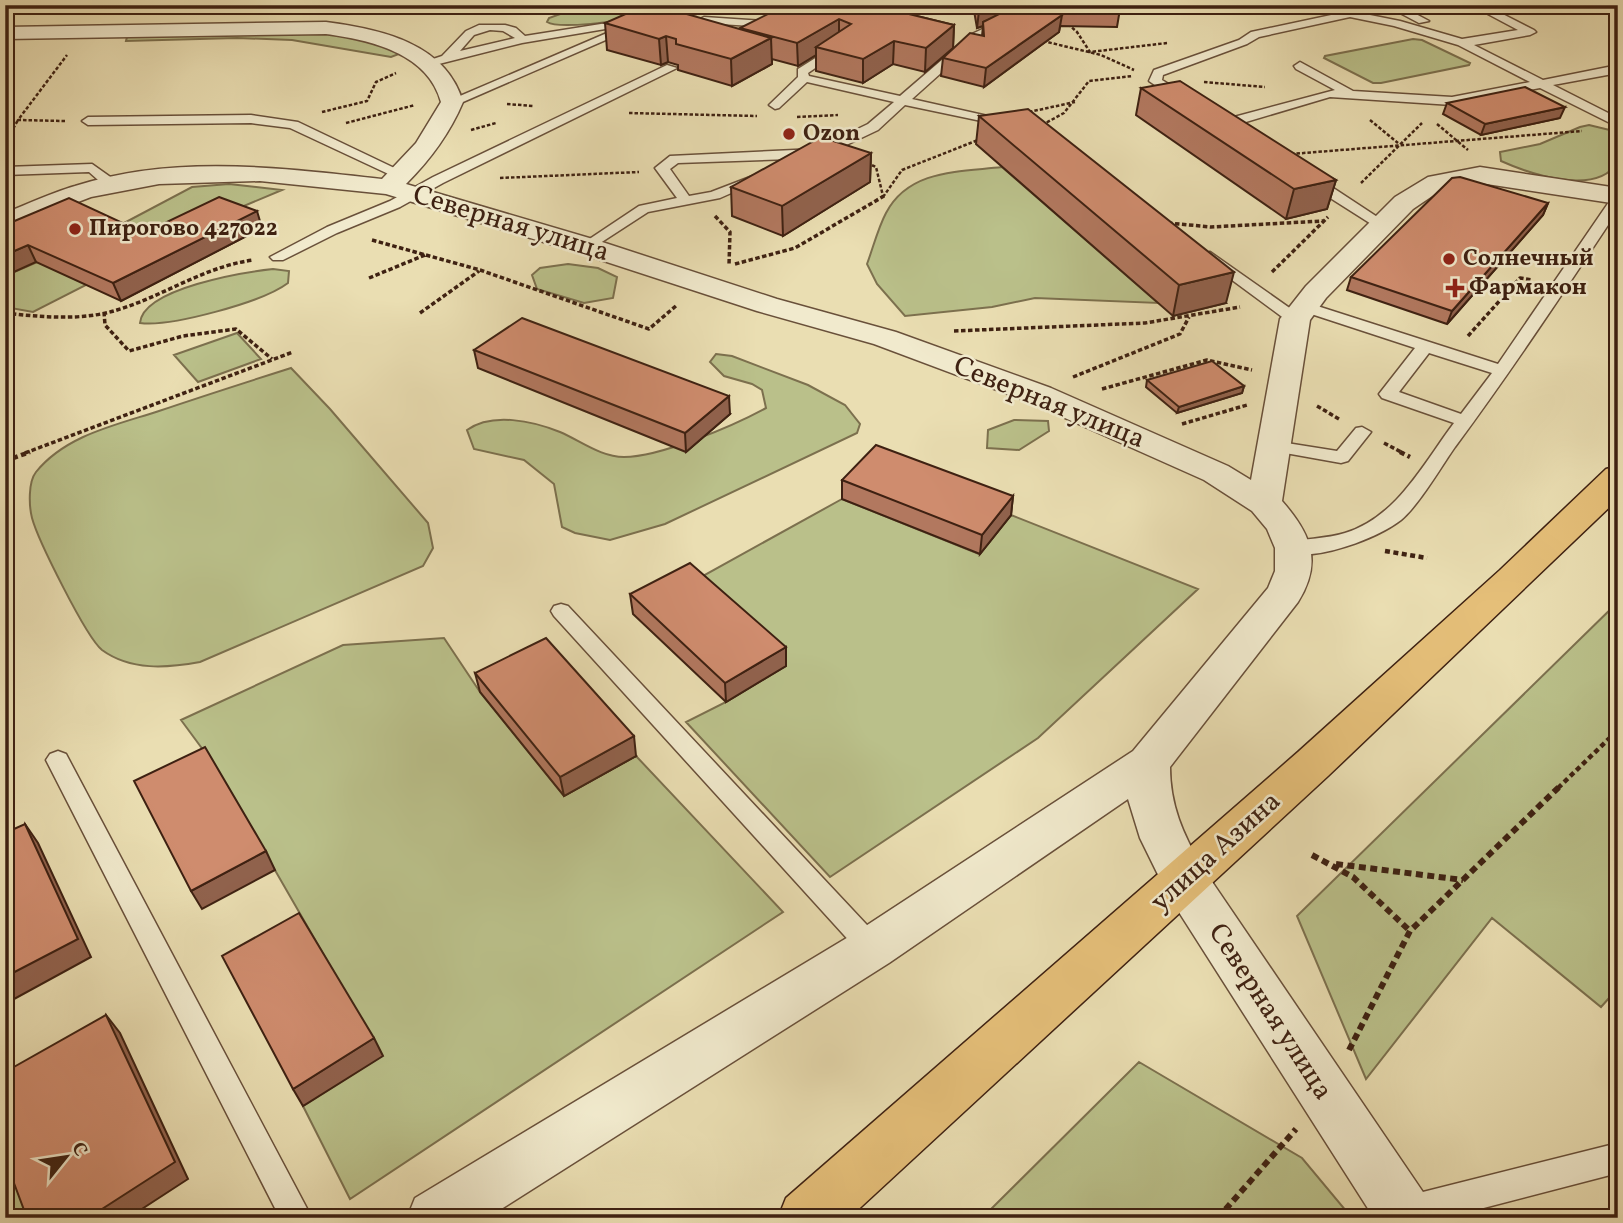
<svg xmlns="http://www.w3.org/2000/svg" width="1623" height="1223" font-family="Vollkorn,serif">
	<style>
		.green { fill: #bac08a; stroke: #7c704e; stroke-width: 2 }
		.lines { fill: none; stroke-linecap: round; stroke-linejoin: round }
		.service-casing { stroke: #69503a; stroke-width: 3 }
		.minor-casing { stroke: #69503a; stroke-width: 3 }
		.primary-casing { stroke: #3e2112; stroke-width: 3 }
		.path-far3 { stroke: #3e2112; stroke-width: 2.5; stroke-dasharray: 3.5 2; stroke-linecap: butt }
		.path-far2 { stroke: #3e2112; stroke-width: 3.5; stroke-dasharray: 4.5 2.5; stroke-linecap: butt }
		.path-far1 { stroke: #3e2112; stroke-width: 4.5; stroke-dasharray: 5 3.5; stroke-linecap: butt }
		.path { stroke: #3e2112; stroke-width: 6; stroke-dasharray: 7 4.5; stroke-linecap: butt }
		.service { fill: #f1eacd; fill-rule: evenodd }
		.minor { fill: #f1eacd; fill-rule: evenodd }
		.primary { fill: #e5bf79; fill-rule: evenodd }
		.wall { fill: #b2785f; stroke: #3e2112; stroke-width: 2 }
		.shaded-wall { fill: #91624d; stroke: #3e2112; stroke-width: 2 }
		.building { fill: #cf8c6e; stroke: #3e2112; stroke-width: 2 }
		.poi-dot { fill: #8f2418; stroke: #f1eacd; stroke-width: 2.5 }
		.labels { text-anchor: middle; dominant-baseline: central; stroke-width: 5; stroke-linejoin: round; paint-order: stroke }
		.far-poi-label { font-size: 23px; font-weight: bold; fill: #3e2112; stroke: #f1eacd; text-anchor: start }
		.street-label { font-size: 28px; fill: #3e2112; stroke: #f1eacd }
	</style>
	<rect width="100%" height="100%" fill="#eadeb2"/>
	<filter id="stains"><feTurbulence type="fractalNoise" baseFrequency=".00286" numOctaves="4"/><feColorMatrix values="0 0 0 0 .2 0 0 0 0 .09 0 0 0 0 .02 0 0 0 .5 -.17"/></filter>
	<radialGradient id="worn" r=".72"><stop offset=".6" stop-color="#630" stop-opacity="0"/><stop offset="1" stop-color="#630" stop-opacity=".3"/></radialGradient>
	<path class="green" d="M647,5h56c-25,6 -138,28 -156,17l2,-4 14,-5 30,-5z
		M317,32l70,12 12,10 -8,3 -99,-17 -55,-2 -111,3 1,-4z
		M1413,39l9,1 48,23 -1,2 -88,18h-8l-49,-25 1,-2z
		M1589,125l29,7v30c-22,35 -88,12 -117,-1l-1,-9 40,-8 40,-17z
		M1002,167l156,136 -123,-5 -43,9 -87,9 -28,-32 -10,-20c6,-16 11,-36 19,-51 23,-44 74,-41 116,-46z
		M229,184l53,6 -57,24 -192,98 -28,-5v-31l104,-45 83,-44z
		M568,264l30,4 19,9 -4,21 -29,5 -47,-14 -5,-14 8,-7z
		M273,269l16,2 -1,12c-25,19 -117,44 -148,40 3,-35 105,-51 133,-54z
		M237,333l24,26 -63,23 -24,-27z
		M716,354l16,2 76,29 37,20 15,19 -3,9 -192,91 -55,16 -35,-7 -13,-6 -8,-43 -30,-24 -50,-11 -7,-19c25,-18 66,-9 93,2 21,9 41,25 64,25 36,0 109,-31 142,-49l-4,-18 -10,-6 -28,-8 -14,-14z
		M291,368l39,41 98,114 5,25 -10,18 -223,96c-33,6 -69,9 -98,-12 -16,-13 -64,-110 -70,-132 -3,-12 -4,-36 4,-46 30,-37 80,-47 123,-61 44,-15 88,-29 132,-43z
		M1014,420l34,1 1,10 -30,19 -32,-2 1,-18z
		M842,499l137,55 32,-39 187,74 -160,149 -208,139 -144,-155 40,-20 -34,-120z
		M1618,602v386l-17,19 -109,-89 -126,161 -69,-163z
		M444,638l36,54 84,104 72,-40 147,156 -433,287 -47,-93 79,-50 -167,-290 -34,-46 162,-75z
		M1139,1062l163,96 50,60h-370z
		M5,1131l33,87h-33z"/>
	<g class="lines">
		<g class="service-casing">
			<path id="service" d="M721,5h27l-226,38 -95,24 -6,-4 21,-7 24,-25 13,-6h26l11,3 9,8zM490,30l13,1 12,7 -55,13 14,-16z
				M799,5h14l-46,22 -63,-4 -6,-3 6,-3 61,4z
				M1033,5h14l-67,33 -68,61 98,22v6l-105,-22 -27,25 -59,28 -141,5 -8,6 19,27 22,-4 47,-18 7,4 -45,20 -72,14 -57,37 -5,1 -7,-4 60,-40 38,-8 -22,-30 15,-12 146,-7 52,-25 26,-22 -87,-20 -28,26 -4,1 -6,-4 29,-28v-8l38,-24 10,2 -38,26 1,3 91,20 72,-62z
				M1385,5h14l30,16 -10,2z
				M1471,5h14l49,25 2,2 -6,3 -56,10 69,35 75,-15v8l-65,12 65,33v9l-78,-39 -88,17 -122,-8 -101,30h-10v-6l116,-31 -39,-21 -2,-3 6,-4 53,29 99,6 78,-15 -72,-37 -64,-19 -44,-9 -91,20 -12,7 -84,31 -1,5 24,15v6h-8l-29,-20 5,-11 85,-30 12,-8 99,-21 50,10 62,18 56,-9z
				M614,30l10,2 -168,73h-8l-2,-3z
				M667,65l10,3 -234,115 -43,24 -63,26 -54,27h-10l-3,-3 57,-30 63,-26 43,-24z
				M251,115l47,7 111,53 -2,3h-10l-107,-50 -39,-5 -163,2 -6,-4 6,-4z
				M92,164l24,17v6h-10l-17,-15 -84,3v-8z
				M1310,175l5,1 73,48 -2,3h-10l-71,-45v-6z
				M1618,195v15c-53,80 -106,160 -163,237 -14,20 -36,58 -54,73 -25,19 -84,41 -115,33l-3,-5 3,-5c19,-5 40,-4 59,-10 52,-16 78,-69 109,-110l-72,-25 -3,-4 36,-46 -116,-38 -2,-3 2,-3h12l187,60 115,-168zM1429,353l63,20 -31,41 -62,-22z
				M1210,252l91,64 2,3 -2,3h-12l-84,-62 -3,-3 3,-3z
				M1362,427l9,5 -23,29 -7,2 -67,-12 -9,-5 9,-5 63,10 19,-23z
				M561,604l7,2 313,334 4,8 -4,8 -9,4 -9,-4 -309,-340 -3,-5 3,-5z
				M58,751l8,3 246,464h-32l-234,-458 4,-6z
				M1618,1143v30l-173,45h-56l-2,-5 5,-11 11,-5z"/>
		</g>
		<g class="minor-casing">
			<path id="minor" d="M326,22c54,7 120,21 137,80 -13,31 -33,58 -57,82l190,56 181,59 119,33 155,56 177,78 23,14 29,-161 26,-33 89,-89 33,-20 52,-10 138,21v16l-138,-21 -36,5 -31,21 -87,89 -16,22 -28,181c29,33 41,61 16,101l-128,165c0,38 13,67 32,100l225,331 8,20h-61l-206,-323 -28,-57 -12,-39 -239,164 -402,255h-80l8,-20 440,-265 278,-182 135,-163 7,-17v-23l-8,-19 -15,-18 -48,-31 -175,-78 -155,-58 -117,-33 -181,-59 -190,-58 -126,-13 -101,3 -68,13 -86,33v-17c23,-9 46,-20 70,-27 100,-32 205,-18 307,-7l34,-36 25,-41c-13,-49 -71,-62 -115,-68l-321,5v-12z"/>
		</g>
		<g class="primary-casing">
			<path id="primary" d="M1618,466v33l-290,277 -479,442h-71l8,-20 512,-446 202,-182 106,-101z"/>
		</g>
		<path class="path-far3" d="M1068,24l9,8 13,20 77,-9
			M1043,41l58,14 33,15
			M1204,82l61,5
			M507,104l26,2
			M322,112l45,-11 9,-19 20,-9
			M1029,112l46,-10
			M629,113l128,3
			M797,117l41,-2
			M1370,120l28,23
			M65,121l-47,-1 49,-65
			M346,123l69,-18
			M1437,124l31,26
			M1042,125l22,-12 25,-32 44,-5
			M471,130l25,-7
			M5,143l13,-23
			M1291,154l291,-23
			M867,163l9,4 7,29
			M500,178l139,-6
			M1361,183l61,-60
			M883,197l19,-27 76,-30"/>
		<path class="path-far2" d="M715,216l15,16 -1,33
			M1168,223l43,4 112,-6
			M372,240l108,30 169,59 28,-24
			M735,264l60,-16 89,-52
			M1272,272l56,-55
			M369,278l56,-23
			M104,312l1,13 24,26 54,-15 53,-7 36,30
			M5,313c36,4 77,8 112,-3 47,-14 86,-43 136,-50
			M420,313l59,-42
			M954,331l191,-8 95,-16
			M1468,336l52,-58 12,2
			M1073,377l107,-43 9,-17
			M1102,389l105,-29 45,10
			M1317,406l22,13
			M1182,424l65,-19
			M1384,443l19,10
			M25,453l268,-101"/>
		<path class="path-far1" d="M1400,452l10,5
			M5,461l25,-9
			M1385,551l42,7
			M1558,788l60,-58"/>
		<path class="path" d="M1312,855l41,22 57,54
			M1336,864l127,16
			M1349,1050l61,-119 150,-145
			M1218,1218l78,-89"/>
		<use href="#service" class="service"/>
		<use href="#minor" class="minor"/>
		<use href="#primary" class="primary"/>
	</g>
	<path class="wall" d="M973,5h146l1,4 -3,18 -57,-1 -1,6 -75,55 -43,-11 2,-18 39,-22 1,-10 -6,2z
		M884,8l70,17 -1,23 -28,24 -32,-8 -30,19 -47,-12v-16l-18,11 -26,-7v5l-40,22 -54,-16v-5l-10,-3 -7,3 -54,-15 -2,-27 135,6z
		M1141,88l195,92 -9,29 -41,10 -150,-104z
		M1447,103l113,15 -79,17 -38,-21z
		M979,116l247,187 -53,13 -197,-172z
		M871,153l-1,29 -87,54 -51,-20 -1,-29z
		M1548,203l-5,12 -96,109 -100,-34 4,-13z
		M5,225l139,8 118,-5 -141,73 -85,-39z
		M474,350l256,64 -44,38 -208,-84z
		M1147,380l97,6 -2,7 -65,20 -31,-26z
		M842,480l171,16 -2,19 -31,39 -138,-55z
		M630,594l156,53v19l-60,36 -93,-88z
		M475,673l161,83 -72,40 -84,-104z"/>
	<path class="shaded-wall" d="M991,5h35l-43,17v4l-6,2 2,-17z
		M1062,15l-3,17 -75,55 2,-19z
		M839,19v22l-23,6v8l-18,11 -1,-23z
		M954,25l-1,23 -28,24 1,-24z
		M666,36l2,26 -7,3 -2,-26z
		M771,38l1,26 -40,22 -1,-27z
		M894,41l-1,23 -30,19v-24z
		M1565,107l-5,11 -79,17 4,-11z
		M871,153l-1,29 -87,54 -1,-30z
		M1336,180l-9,29 -41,10 8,-30z
		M1548,203l-5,12 -96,109 5,-13z
		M257,211l5,17 -141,73 -8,-18z
		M28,245l8,17 -31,14v-21z
		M1234,272l-8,31 -53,13 6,-31z
		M1244,386l-2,7 -65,20 2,-6z
		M729,396l1,18 -44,38 -1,-19z
		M1013,496l-2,19 -31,39 2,-19z
		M786,647v19l-60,36 -1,-19z
		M634,736l2,20 -72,40 -4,-19z
		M25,824l13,19 53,114 -86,47v-27z
		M266,851l9,19 -73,39 -11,-18z
		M106,1015l14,18 68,146 -60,39h-40z
		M374,1038l9,18 -80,50 -10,-17z"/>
	<path class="building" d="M646,5h9l116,33 -40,21 -55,-15v-5l-10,-3 -7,3 -54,-16z
		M786,5h98v3l70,17 -28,23 -32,-7 -31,18 -47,-12 35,-23 -12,-5 -42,24 -57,-15z
		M978,5h13l-12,6z
		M1017,5h102l1,4 -69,-1 11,7 -76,53 -43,-10 27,-25 14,3 -1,-14z
		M1180,81l156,99 -42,9 -153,-101z
		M1525,87l40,20 -80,17 -38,-21z
		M1028,109l206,163 -55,13 -200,-169z
		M821,137l50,16 -89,53 -51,-19z
		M1460,177l88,26 -96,108 -101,-34 101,-99z
		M219,197l38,14 -144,72 -85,-38 -23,10v-30l64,-27 75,35z
		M522,318l207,78 -44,37 -211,-83z
		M1212,361l32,25 -65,21 -32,-27z
		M876,445l137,51 -31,39 -140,-55z
		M690,563l96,84 -61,36 -95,-89z
		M546,638l88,98 -74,41 -85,-104z
		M205,747l61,104 -75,40 -57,-110z
		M25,824l53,115 -73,38v-144z
		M299,913l75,125 -81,51 -71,-133z
		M106,1015l69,147 -87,56h-61l-22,-59v-87z"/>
	<g class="poi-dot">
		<circle cx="789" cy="134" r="7"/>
		<circle cx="75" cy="229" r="7"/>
		<circle cx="1449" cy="259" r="7"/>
		<path d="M1451.5 277.5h7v7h7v7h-7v7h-7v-7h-7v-7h7z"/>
	</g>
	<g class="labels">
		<g class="far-poi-label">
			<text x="803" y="134">Ozon</text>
			<text x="89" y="229">Пирогово 427022</text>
			<text x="1463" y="259">Солнечный</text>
			<text x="1469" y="288">Фармакон</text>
		</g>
		<g class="street-label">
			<text transform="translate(511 224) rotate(17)">Северная улица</text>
			<text transform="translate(1049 403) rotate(22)">Северная улица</text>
			<text transform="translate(1216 852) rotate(-42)">улица Азина</text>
			<text transform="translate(1270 1012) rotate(57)">Северная улица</text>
		</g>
	</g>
	<rect width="1623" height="1223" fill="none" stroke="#eadeb2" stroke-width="28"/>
	<rect x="7" y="7" width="1609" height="1209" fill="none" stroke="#3e2112" stroke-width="3.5"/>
	<rect x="14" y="14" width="1595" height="1195" fill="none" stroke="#3e2112" stroke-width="2"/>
	<g transform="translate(66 1157) rotate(60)" stroke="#f1eacd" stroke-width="5" paint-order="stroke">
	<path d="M0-5L12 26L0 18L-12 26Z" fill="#3e2112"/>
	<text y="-10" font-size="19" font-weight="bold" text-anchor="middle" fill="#3e2112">С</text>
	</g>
	<rect width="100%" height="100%" filter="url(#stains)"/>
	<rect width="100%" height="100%" fill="url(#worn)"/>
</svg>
